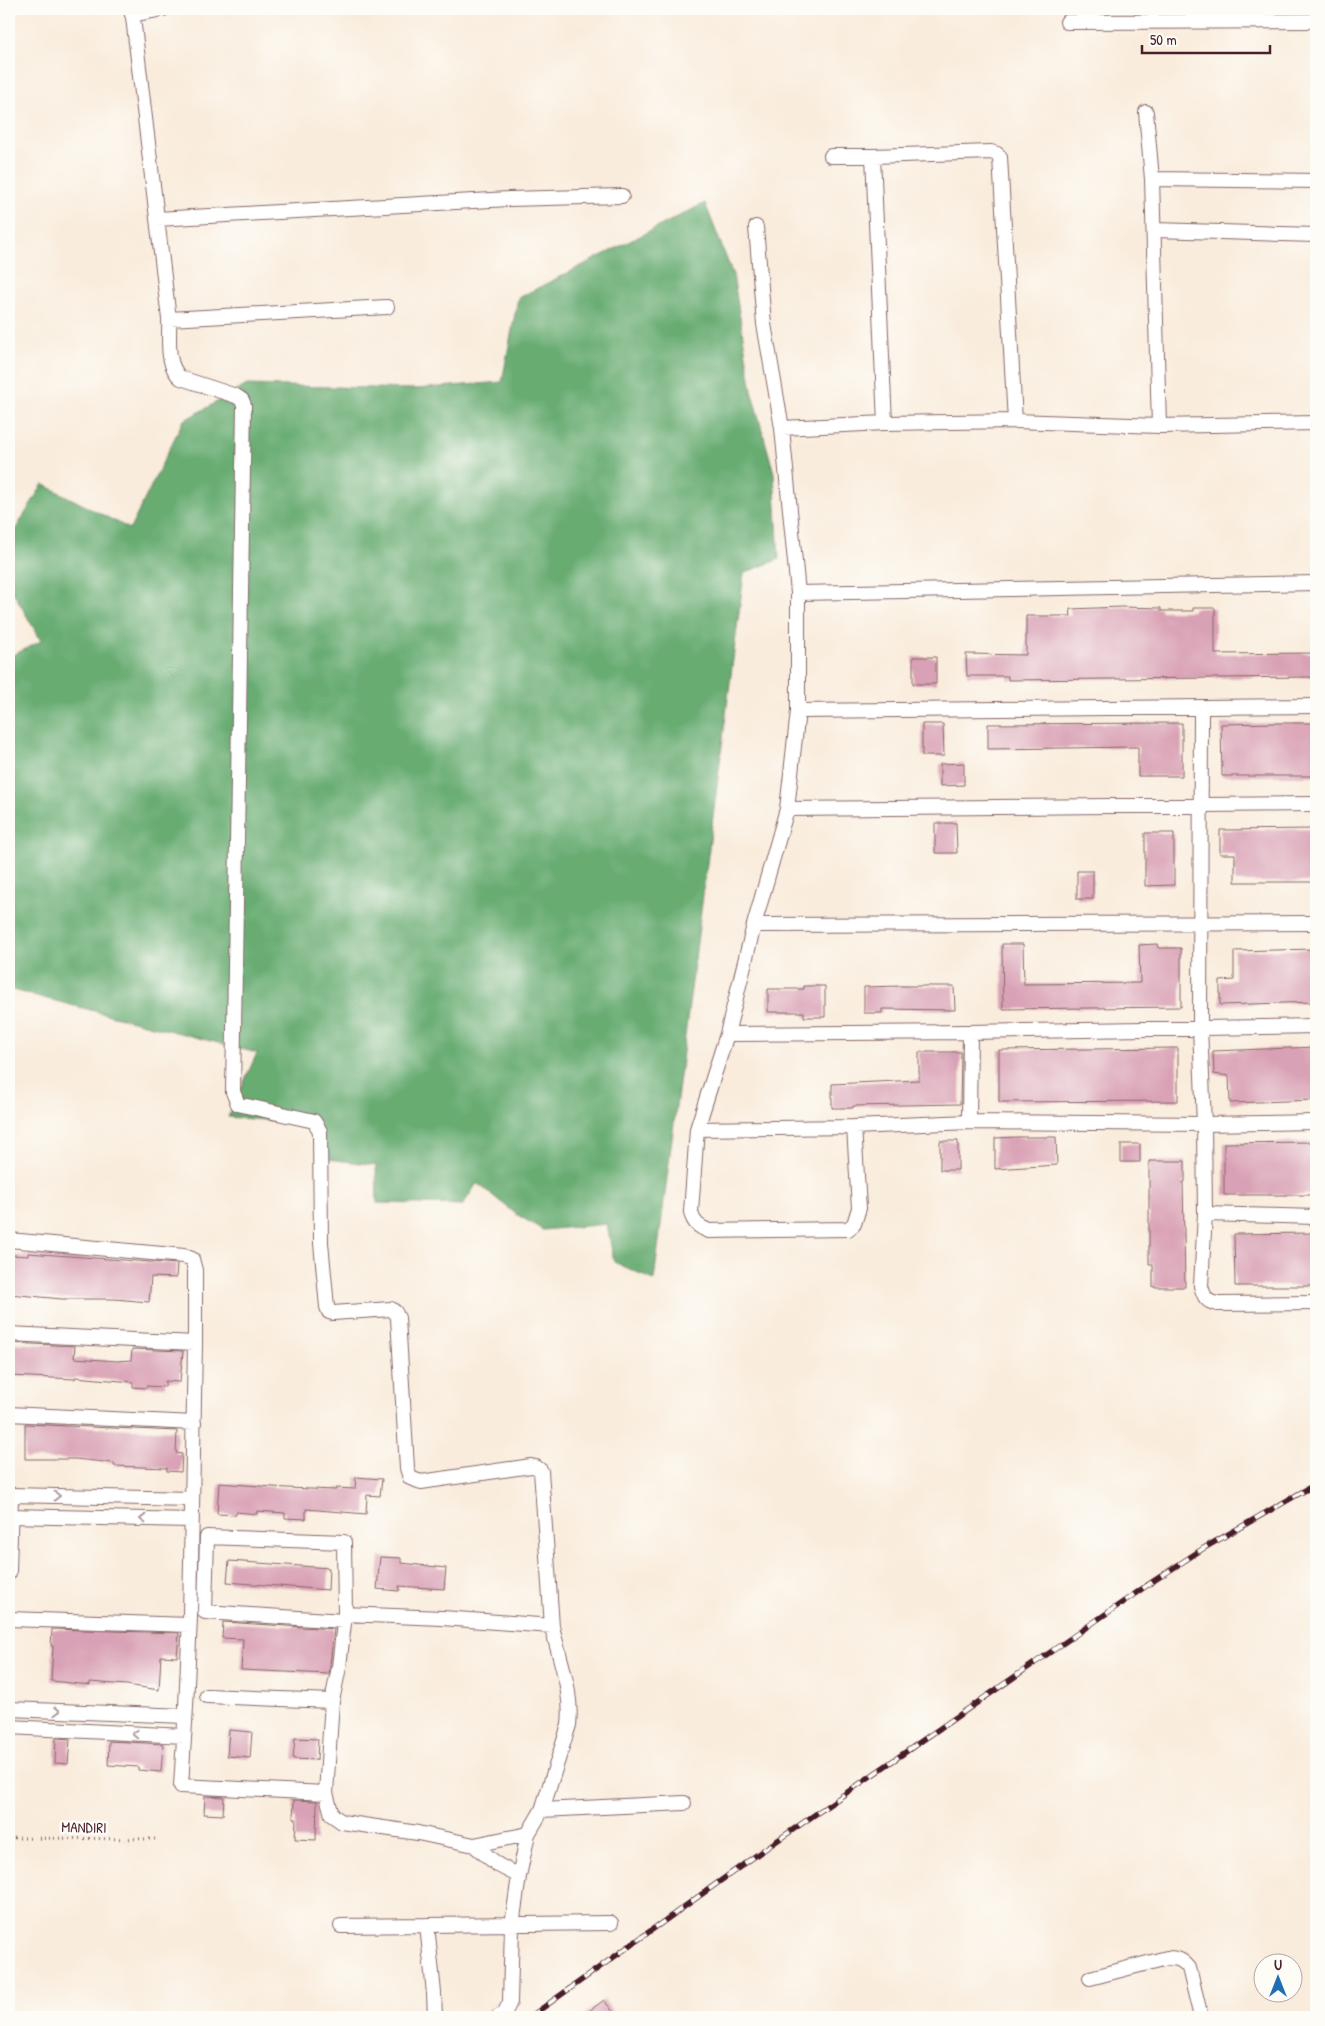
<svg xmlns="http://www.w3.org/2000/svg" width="1325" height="2026" font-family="'Patrick Hand',sans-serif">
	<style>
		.forest { fill: #67ac72; stroke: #58664e }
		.building { fill: #d9a1b5 }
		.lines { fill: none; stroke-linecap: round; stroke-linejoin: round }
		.minor-casing { stroke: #876769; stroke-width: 16 }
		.path { stroke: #876769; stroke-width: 3; stroke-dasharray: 1 4; stroke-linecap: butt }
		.minor { stroke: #fff; stroke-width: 14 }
		.rail-casing { stroke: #4a1f2b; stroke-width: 5.5 }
		.rail { stroke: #fdfcf7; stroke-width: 4; stroke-dasharray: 11; stroke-linecap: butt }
		.oneway { stroke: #ae9aa0 }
		.labels { text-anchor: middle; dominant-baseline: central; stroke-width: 5; stroke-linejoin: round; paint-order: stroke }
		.street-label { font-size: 15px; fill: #4a1f2b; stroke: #fdfcf7 }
	</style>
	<rect width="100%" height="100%" fill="#fdfcf7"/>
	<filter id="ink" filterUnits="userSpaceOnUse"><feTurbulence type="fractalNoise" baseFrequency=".02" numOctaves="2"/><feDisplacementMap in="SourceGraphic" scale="10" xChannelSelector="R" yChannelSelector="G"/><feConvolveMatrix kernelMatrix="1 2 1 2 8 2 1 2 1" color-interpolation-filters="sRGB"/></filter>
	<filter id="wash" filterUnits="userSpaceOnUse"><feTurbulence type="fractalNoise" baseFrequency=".0096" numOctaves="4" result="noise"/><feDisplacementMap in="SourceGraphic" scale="20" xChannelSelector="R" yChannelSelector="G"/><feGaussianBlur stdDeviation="1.12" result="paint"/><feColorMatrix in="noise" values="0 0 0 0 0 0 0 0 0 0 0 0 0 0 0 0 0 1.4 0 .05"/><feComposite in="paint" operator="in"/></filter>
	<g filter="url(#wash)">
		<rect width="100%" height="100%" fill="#f9ecdc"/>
		<path class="forest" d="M705,203l28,72 20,122 21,76 5,86 -35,14 -90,707 -40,-18 -7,-38 -64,6 -27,-16 -39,-31 -14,22 -86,-2 -1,-38 -56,-7 -8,-34 -84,-7 29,-64 -248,-64v-332l32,-16 -32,-56v-45l34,-56 87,45 53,-108 64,-36 168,4 87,-7 16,-84z"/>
		<g id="blocks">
			<path class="building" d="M1122,607l39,1v3h32v-3h22v46l101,-1v24l-308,3v-4h-41l-1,-22 60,1v-39h45l-1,-7z
				M913,657h23v27h-23z
				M1182,723v53h-44v-29l-150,2v-25z
				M1281,723h35v53h-94l-1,-52z
				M922,724h21l1,32h-22z
				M964,763v22l-24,1v-22z
				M935,823h21l1,30h-22z
				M1316,829v53h-81v-28h-15v-24z
				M1145,833h29v52l-29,1z
				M1077,871h16v28h-16z
				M1002,944h21l1,40 116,-1 -1,-38 18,-1 1,4h23v59l-178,2z
				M1316,949v53l-96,3v-24l14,-1v-29z
				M804,986h21v31h-21v-5h-36v-23h36z
				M902,986h52l1,24 -73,-1v4h-18v-26z
				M1316,1047v53l-86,3 -1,-27 -15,-2 -1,-23z
				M1178,1048v53l-179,1v-52z
				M919,1052h42l-1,52 -107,2v2h-21v-24l87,-4z
				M1018,1137h38l1,28 -62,4v-31z
				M940,1141h18v29h-18z
				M1316,1142v53h-92v-52z
				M1121,1144h19v18h-19z
				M1149,1161h36v21h-2l2,105h-32v-23h-4z
				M1316,1233v53h-81l-1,-52z
				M28,1253l149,11 -1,14 -25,-1 -2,25 -35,-3h-52l-53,-5 2,-39 17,1z
				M9,1343l66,3 -1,12 43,3 14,-1 1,-11 51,2 -3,31 -15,-1v6l-19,-1v2l-13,-1v-5l-58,-5v2l-66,-3z
				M25,1424l152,7 -1,22 6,1 -1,18 -14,-1v-3l-53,-2v-3l-39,-4h-50z
				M356,1477l26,2 -2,17 -13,-1 -1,19 -60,-5v10l-21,-1v-5l-28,-2v3l-21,-2v3l-19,-1 2,-31 68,5 49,2v-2l19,1z
				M380,1557l21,1v5l45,5 -2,21 -45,-3v5l-22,-2z
				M229,1561l100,7 -1,22 -101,-8z
				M223,1622l111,7 -5,45 -88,-4 2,-31 -21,-1z
				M52,1629l127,4 -2,24 -16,-1 -2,34 -32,-5 -37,-3v3l-39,-4 2,-35h-2z
				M229,1730l23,2 -2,26 -23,-2z
				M56,1738l14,1 -2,25 -13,-1z
				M295,1738l23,1 -1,21 -24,-1z
				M109,1741l54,3 -2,28 -23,-2v-3l-30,-2z
				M205,1796l19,1 -1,18 -19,-1z
				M294,1800l23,1 -1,39 -21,-1 1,-20 -3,-1z
				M604,2000l13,17h-36z"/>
		</g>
	</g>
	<g filter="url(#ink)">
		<use href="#blocks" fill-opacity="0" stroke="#876769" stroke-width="1"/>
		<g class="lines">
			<g class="minor-casing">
				<path id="minor" d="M132,9l37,310c1,19 -4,46 12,59l55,18 6,4 2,5 -11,687 5,12 76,17 6,10 1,112 6,64 2,5 4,1 58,-4 4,3 3,6 9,150 3,10 11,4 110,-16 5,1 5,4 11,155
					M132,15l31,-6
					M1067,22l249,-1
					M1146,112l6,67
					M831,156h42
					M157,219l352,-20 113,-3
					M756,227l8,97 18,104 16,165v118l-11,98 -33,116 -27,109 -30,95 -6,83c2,11 8,15 18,19l139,-2 6,-5 5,-16 -5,-81
					M1155,230l161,5
					M169,319l218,-12
					M885,423l-12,-267 118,-4 6,2 3,3 15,264
					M1159,426l-7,-247 164,2
					M782,428l103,-5 130,-2 144,5 157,-3
					M798,593l518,-10
					M1201,708l-1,319 4,97 1,90 -4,72c3,11 5,16 17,18l98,-1
					M798,711l518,-5
					M787,809l529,-5
					M754,925l562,-2
					M727,1034l243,-2 346,-6
					M969,1122l1,-90
					M697,1129l157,-2 115,-5 235,2 112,-2
					M1205,1214l111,3
					M9,1240l175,16 8,3 3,11v73l-5,274 -4,90 -5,79 145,7
					M9,1334l186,9
					M9,1414l185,9
					M9,1495l183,4
					M9,1516l183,4
					M9,1573l2,-78
					M345,1614l97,4 110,8c7,33 21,65 17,99l-27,85 -14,24
					M9,1619l180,6
					M344,1621l-139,-9 2,-75 137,5 1,72 -6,53 -7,34 -6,92 6,22 10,7 76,11 56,12 24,20 21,11
					M207,1696l125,5
					M9,1709l176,7
					M9,1727l175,9
					M542,1810l142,-7
					M474,1845l54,-11 -9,42 -7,49 -2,77 -6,12 -6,3
					M341,1926l86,-1
					M1090,1978l77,-20c10,0 15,1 22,10l12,49
					M435,2017l-1,-24 -7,-68 184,-2"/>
			</g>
			<path class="path" d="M9,1838l150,1"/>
			<use href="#minor" class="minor"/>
			<g class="rail-casing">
				<path id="rail" d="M530,2017l235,-168 387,-267 52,-34 112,-64"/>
			</g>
			<use href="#rail" class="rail"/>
		</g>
		<defs><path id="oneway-chevron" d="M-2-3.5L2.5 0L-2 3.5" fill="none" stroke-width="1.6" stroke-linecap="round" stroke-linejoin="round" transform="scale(1.25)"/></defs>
		<g class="oneway">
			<use href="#oneway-chevron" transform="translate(57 1496) rotate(1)"/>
			<use href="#oneway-chevron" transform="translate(143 1519) rotate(-179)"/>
			<use href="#oneway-chevron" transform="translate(57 1711) rotate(2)"/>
			<use href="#oneway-chevron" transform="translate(135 1734) rotate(-177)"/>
		</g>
	</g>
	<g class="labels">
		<g class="street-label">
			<text transform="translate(84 1827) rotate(1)">MANDIRI</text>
		</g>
	</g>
	<rect width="1325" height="2026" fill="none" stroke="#fdfcf7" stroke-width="30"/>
	<g transform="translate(1278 1978)"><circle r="24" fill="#fdfcf7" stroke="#b5a4a5"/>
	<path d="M0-4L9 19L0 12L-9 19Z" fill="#1f6fb2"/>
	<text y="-8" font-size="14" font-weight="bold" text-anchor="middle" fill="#4a1f2b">U</text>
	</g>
	<path d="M1142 45v8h128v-8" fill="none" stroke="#4a1f2b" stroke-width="2.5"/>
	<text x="1150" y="45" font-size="15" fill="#4a1f2b" stroke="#fdfcf7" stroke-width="4" paint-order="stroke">50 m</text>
</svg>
